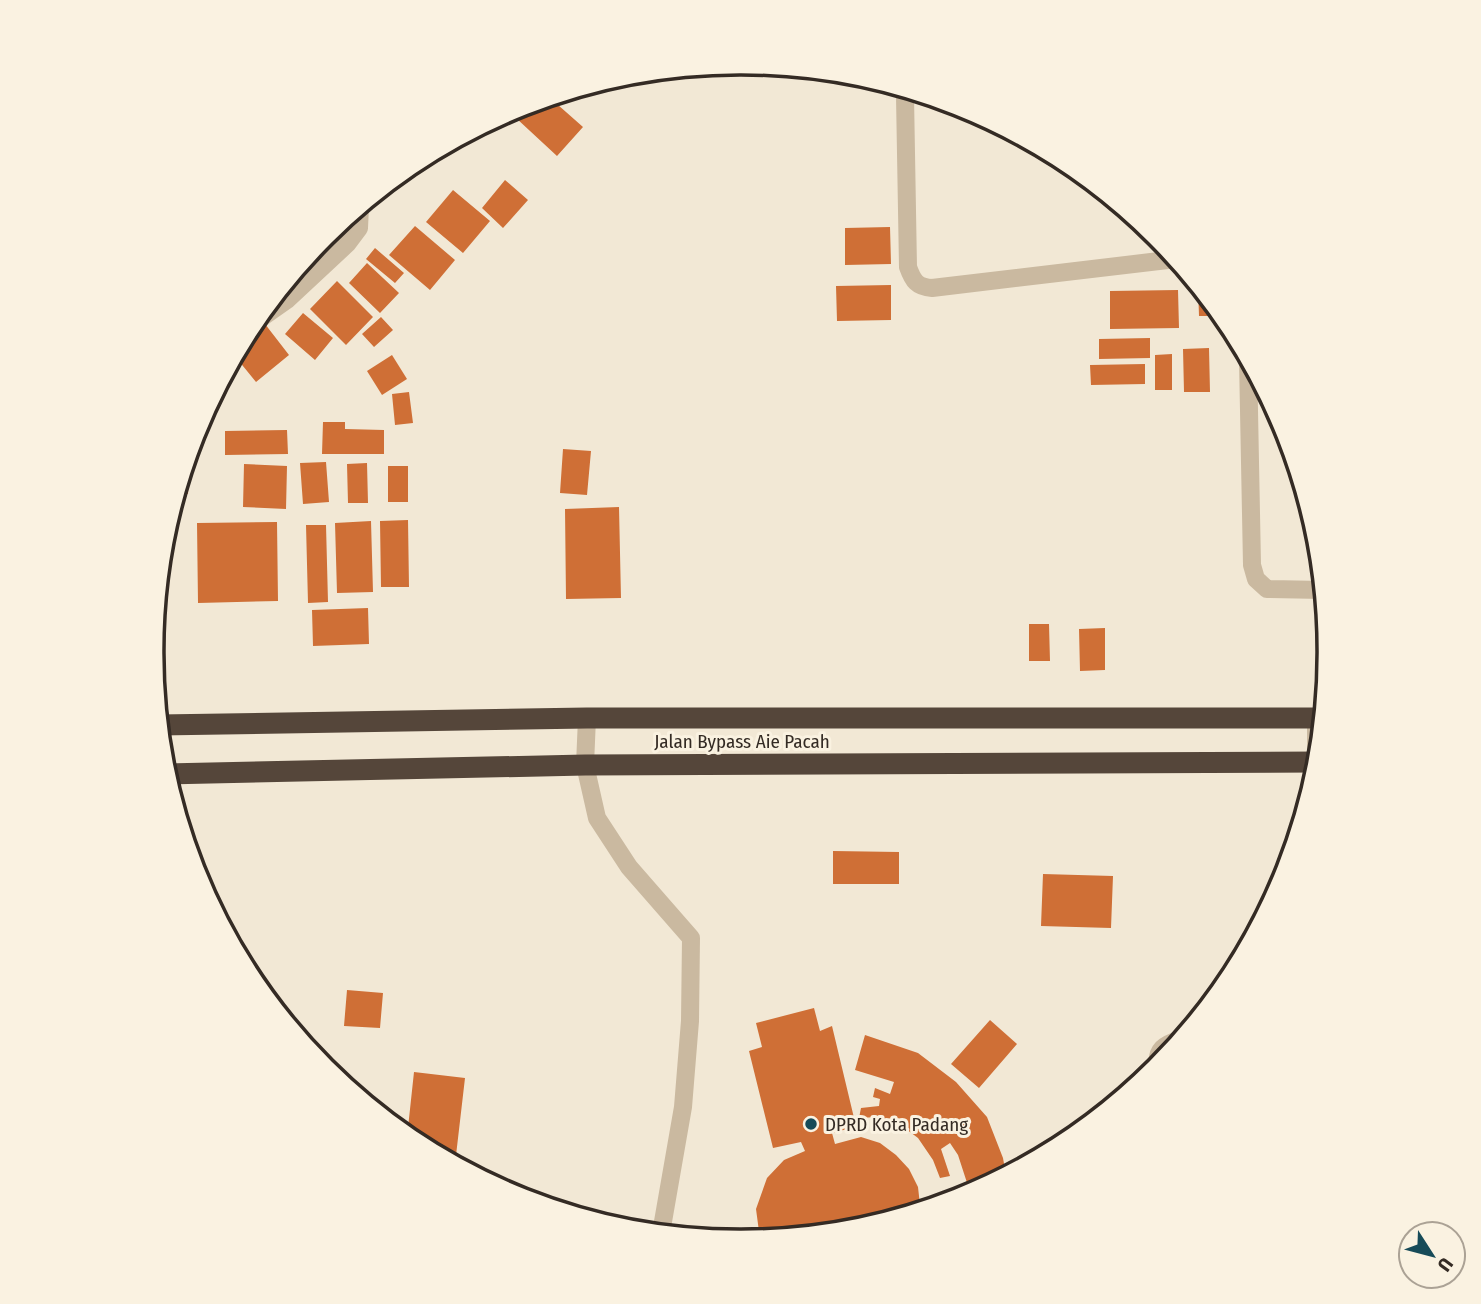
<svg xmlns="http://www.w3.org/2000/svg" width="1481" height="1304" font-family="'Fira Sans Condensed',sans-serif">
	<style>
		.building { fill: #cf6f36 }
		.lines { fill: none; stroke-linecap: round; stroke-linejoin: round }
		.minor { stroke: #cab9a0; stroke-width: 18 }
		.highway { stroke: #55463a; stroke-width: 21 }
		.poi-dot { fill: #174b58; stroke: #faf2e1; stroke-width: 2.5 }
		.labels { text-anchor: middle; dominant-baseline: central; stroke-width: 6; stroke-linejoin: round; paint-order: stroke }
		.street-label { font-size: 19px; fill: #342b24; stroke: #faf2e1 }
		.poi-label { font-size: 19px; fill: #342b24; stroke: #faf2e1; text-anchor: start }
		.rim { fill: none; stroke: #342b24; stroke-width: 3.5 }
	</style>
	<rect width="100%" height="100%" fill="#f2e8d5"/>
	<path class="building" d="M549,97l34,30 -26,29 -41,-38 14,-15z
		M505,180l23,20 -25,28 -21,-20z
		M453,190l37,31 -27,32 -37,-31z
		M415,226l40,34 -25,30 -41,-35z
		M890,227l1,37 -46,1v-37z
		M375,248l29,25 -9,10 -29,-24z
		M367,263l32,30 -19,20 -31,-30z
		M337,281l36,36 -27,28 -36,-36z
		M891,285v35l-54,1 -1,-35z
		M1198,286l20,24v6h-19z
		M1178,290l1,38 -69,1v-38z
		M303,313l30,25 -18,22 -30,-26z
		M381,317l12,13 -19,17 -12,-13z
		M265,324l24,31 -33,27 -22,-27 7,-12z
		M1150,338v20l-51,1v-20z
		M1209,348l1,44h-26l-1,-43z
		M1172,354v36h-17v-35z
		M392,355l15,24 -25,16 -15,-24z
		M1145,364v20l-54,1 -1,-20z
		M409,392l4,31 -18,2 -3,-31z
		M323,422h22v7l39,1v24h-62z
		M287,430l1,24 -63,1v-24z
		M563,449l28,2 -4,44 -27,-2z
		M187,457h3l-2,37 -12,-1z
		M326,462l3,40 -26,2 -3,-41z
		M367,463l1,40h-20l-1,-39z
		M244,464l43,2 -1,43 -43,-2z
		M388,466h20v36h-20z
		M619,507l2,91 -55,1 -1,-90z
		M408,520l1,67h-28l-1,-66z
		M371,521l2,71 -36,1 -2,-70z
		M277,522l1,79 -80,2 -1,-80z
		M306,525h20l2,77 -20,1z
		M368,608l1,36 -56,2 -1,-36z
		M1029,624h20l1,37h-21z
		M1105,628v42l-25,1 -1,-42z
		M833,851l66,1v32h-66z
		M1043,874l70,2 -2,52 -70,-2z
		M347,990l36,3 -3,35 -36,-2z
		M814,1008l6,23 12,-5 23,96v5l-23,6 3,11 26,-7 19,6 16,12 13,14 9,18 2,18 -10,1 -2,8 -53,16 -95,9 -4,-30 11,-31 17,-18 21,-9 -4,-9 -28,6 -24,-97 13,-4 -6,-24z
		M990,1020l27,24 -38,44 -28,-24z
		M865,1035l53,18 38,29 31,35 16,41 3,17 -36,17 -12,-37 -8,-12 -9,6 9,27 -10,2 -7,-18 -15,-22 -20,-15 -21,-6 -18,1 2,-10 18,-2 1,-7 -7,-2 2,-9 15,6 4,-12 -39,-12z
		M414,1072l51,6 -10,86 -48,-27z"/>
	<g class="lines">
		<path class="minor" d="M907,90l-2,6 3,171c5,14 9,20 24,21l244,-29
			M250,326l37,-26 60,-56 12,-16 1,-22
			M1248,359l4,206 4,14 11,10 56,1
			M587,718l-2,47 12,53 32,49 62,71 -1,83 -7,86 -22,126
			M1316,775v-57
			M1158,1068c-3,-19 7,-24 23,-29"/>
		<path class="highway" d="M159,725l428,-7h736
			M165,774l420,-9 734,-3"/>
	</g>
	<circle class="poi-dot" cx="811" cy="1124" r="7"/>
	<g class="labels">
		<g class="street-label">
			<text x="742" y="741">Jalan Bypass Aie Pacah</text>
		</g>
		<g class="poi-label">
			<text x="825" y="1124">DPRD Kota Padang</text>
		</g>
	</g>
	<path d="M0 0H1481V1304H0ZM740 75H741A576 576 0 0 1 1317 651V653A576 576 0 0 1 741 1229H740A576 576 0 0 1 164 653V651A576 576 0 0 1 740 75Z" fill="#faf2e1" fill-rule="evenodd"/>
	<path class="rim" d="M740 75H741A576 576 0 0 1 1317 651V653A576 576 0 0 1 741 1229H740A576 576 0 0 1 164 653V651A576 576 0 0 1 740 75Z"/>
	<g transform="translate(1432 1255) rotate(126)"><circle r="33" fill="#faf2e1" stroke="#aba295" stroke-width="2"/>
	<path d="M0-5L12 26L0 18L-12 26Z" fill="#174b58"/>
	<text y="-10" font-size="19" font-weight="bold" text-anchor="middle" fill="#342b24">U</text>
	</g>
</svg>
